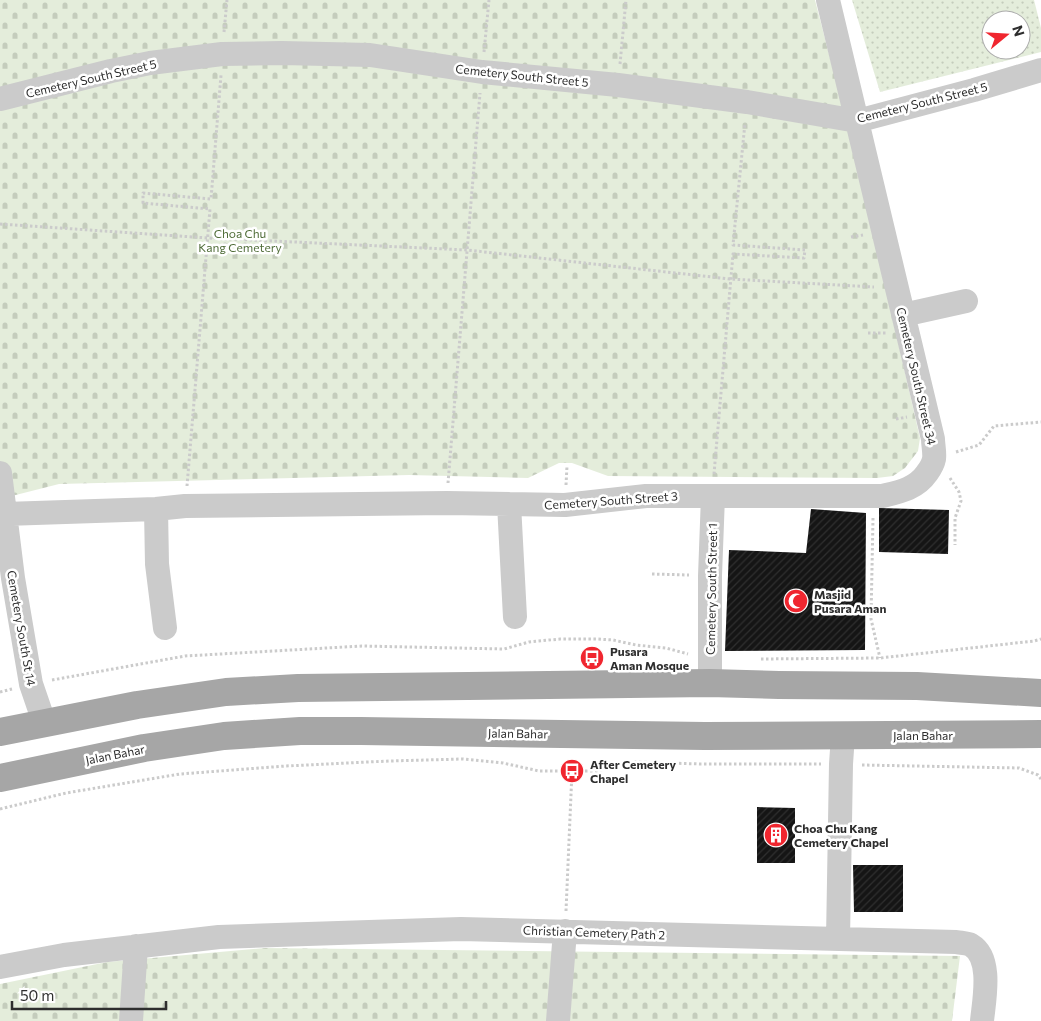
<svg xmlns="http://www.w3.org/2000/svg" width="1041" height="1021" font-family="Commissioner,sans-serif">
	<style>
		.cemetery { fill: url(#cemetery-stones) }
		.park { fill: url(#park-dots); fill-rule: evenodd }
		.building { fill: url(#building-hatch) }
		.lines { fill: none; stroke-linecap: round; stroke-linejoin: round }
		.path { stroke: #cbcbcb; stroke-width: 3; stroke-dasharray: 2.5 2.5; stroke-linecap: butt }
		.minor { stroke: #cbcbcb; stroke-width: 24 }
		.major { stroke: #a6a6a6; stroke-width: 28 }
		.labels { text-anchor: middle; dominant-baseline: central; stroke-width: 5; stroke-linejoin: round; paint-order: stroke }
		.street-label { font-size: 12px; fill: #2e2e2e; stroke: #fff }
		.park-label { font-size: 12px; fill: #506d39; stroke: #fff }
		.poi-label { font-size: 12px; font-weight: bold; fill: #2e2e2e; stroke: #fff; text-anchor: start }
	</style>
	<defs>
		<pattern id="cemetery-stones" width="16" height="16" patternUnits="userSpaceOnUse" patternTransform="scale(1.25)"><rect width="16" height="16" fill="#e4eddb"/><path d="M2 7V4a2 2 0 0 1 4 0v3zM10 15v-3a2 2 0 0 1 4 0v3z" fill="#c4ccbc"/></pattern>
		<pattern id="park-dots" width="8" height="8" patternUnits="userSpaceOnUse" patternTransform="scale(1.25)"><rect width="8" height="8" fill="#e4eddb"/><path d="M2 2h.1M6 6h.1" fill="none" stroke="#c4ccbc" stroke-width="1.8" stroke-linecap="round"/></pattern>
		<pattern id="building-hatch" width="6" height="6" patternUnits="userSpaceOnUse" patternTransform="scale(1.25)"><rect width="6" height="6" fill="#151515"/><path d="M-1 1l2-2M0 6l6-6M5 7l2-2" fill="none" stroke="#2f2f2f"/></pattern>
	</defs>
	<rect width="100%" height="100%" fill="#fff"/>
	<path class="cemetery" d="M0,0h815l40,155 65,283 -2,13 -13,17 -12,8 -16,2 -269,-2 -36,-13h-13l-31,15 -119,-3 -350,9 -59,15z
		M265,948l695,8 -8,65h-952v-37l107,-22z"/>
	<path class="park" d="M852,0h182l7,28v24l-161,40zM991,20h30v30h-30z"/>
	<path class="building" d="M879,508l70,2 -1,44 -69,-2z
		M811,509l55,4 -1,137 -140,1 4,-101 77,3z
		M757,807l38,1v55h-38z
		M853,865h50v47h-49z"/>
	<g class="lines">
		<path class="path" d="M224,32l3,-32
			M484,52l5,-52
			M620,64l6,-64
			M0,224l208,14 259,12 263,29 144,8
			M851,237l12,-2
			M868,333h19
			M896,419l11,-2
			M956,452l23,-7 15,-19 47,-4
			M714,474l19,-220 71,4 1,-8 -72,-5 12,-122
			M950,478l9,14 2,9 -6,17v27
			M448,483l32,-390
			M566,485l1,-19
			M187,486l23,-277 -67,-6v-10l68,6 10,-124
			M873,518l-2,101 9,39
			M652,574l37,1
			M761,659l119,-1 154,-17 7,-2
			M52,680l133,-24 177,-10 142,3 25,-7 31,-3h37l16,1 23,5 30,3 22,6
			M0,692l12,-3
			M862,765l157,3 19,7 3,4
			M0,809l66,-16 114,-19 106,-8 103,-5 74,-2 40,4 36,8h57l40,-9 65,2h120
			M566,911l6,-140"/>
		<path class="minor" d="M0,99l111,-28 39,-8 72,-9 60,-1 88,2 112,17 136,13 129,17 110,19 117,-31 67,-20
			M903,315l63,-14
			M0,473l13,105 18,106 13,38
			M509,504l6,113
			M156,509l1,55 8,64
			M0,515l5,-1 151,-5 29,-3 262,-3 118,2 81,-9h236c17,-4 34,-7 45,-23 3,-4 6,-9 7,-14 1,-6 -1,-14 -1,-20l-105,-439
			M710,683v-107l3,-80
			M838,939l3,-175 2,-29
			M0,967l64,-12 155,-18 242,-8 495,13c5,1 11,1 15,3 22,13 13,55 11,76
			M131,1021l5,-75
			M558,1021l7,-90"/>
		<path class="major" d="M0,732l137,-27 89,-13 72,-4 412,-5 69,2 138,1 124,7
			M0,778l144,-30 80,-12 76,-5h61l344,5 336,-2"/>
	</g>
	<defs>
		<g id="mosque-disc" transform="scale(1.25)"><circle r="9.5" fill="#f0262f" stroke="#fff"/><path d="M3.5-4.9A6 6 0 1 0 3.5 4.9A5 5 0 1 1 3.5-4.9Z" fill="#fff"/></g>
		<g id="bus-disc" transform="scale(1.25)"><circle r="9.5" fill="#f0262f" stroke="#fff"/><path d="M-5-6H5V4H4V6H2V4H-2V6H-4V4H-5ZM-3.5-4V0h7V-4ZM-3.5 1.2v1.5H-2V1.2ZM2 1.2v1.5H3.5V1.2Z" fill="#fff"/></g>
		<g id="building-disc" transform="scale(1.25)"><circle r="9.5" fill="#f0262f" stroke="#fff"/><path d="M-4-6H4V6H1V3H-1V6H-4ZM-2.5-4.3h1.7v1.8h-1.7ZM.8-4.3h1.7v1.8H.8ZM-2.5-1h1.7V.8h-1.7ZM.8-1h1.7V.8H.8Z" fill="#fff"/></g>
	</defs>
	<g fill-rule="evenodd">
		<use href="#mosque-disc" x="796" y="601"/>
		<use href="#bus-disc" x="592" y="658"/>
		<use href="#bus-disc" x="572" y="771"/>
		<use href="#building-disc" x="776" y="835"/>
	</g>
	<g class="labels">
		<g class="street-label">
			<text transform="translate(522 75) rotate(6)">Cemetery South Street 5</text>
			<text transform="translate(91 78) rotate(-13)">Cemetery South Street 5</text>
			<text transform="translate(922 102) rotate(-14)">Cemetery South Street 5</text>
			<text transform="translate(917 376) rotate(77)">Cemetery South Street 34</text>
			<text transform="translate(611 500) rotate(-4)">Cemetery South Street 3</text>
			<text transform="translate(711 589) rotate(-89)">Cemetery South Street 1</text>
			<text transform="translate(22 628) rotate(80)">Cemetery South St 14</text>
			<text transform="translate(518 733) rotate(1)">Jalan Bahar</text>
			<text x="923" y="735">Jalan Bahar</text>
			<text transform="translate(115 754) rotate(-11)">Jalan Bahar</text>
			<text transform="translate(594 932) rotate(2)">Christian Cemetery Path 2</text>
		</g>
		<g class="park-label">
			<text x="240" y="233">Choa Chu<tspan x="240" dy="14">Kang Cemetery</tspan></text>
		</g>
		<g class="poi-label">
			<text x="814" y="594">Masjid<tspan x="814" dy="14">Pusara Aman</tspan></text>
			<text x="610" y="651">Pusara<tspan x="610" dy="14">Aman Mosque</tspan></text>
			<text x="590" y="764">After Cemetery<tspan x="590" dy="14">Chapel</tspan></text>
			<text x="794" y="828">Choa Chu Kang<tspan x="794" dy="14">Cemetery Chapel</tspan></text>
		</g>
	</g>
	<g transform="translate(1006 35) rotate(72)"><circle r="24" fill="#ffffff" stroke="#ababab"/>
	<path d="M0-4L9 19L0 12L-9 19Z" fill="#f0262f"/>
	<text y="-8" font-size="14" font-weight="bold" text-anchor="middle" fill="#2e2e2e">N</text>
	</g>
	<path d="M12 1001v8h154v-8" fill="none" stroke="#2e2e2e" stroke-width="2.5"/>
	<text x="20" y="1001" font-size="15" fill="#2e2e2e" stroke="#ffffff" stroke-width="4" paint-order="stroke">50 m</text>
</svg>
